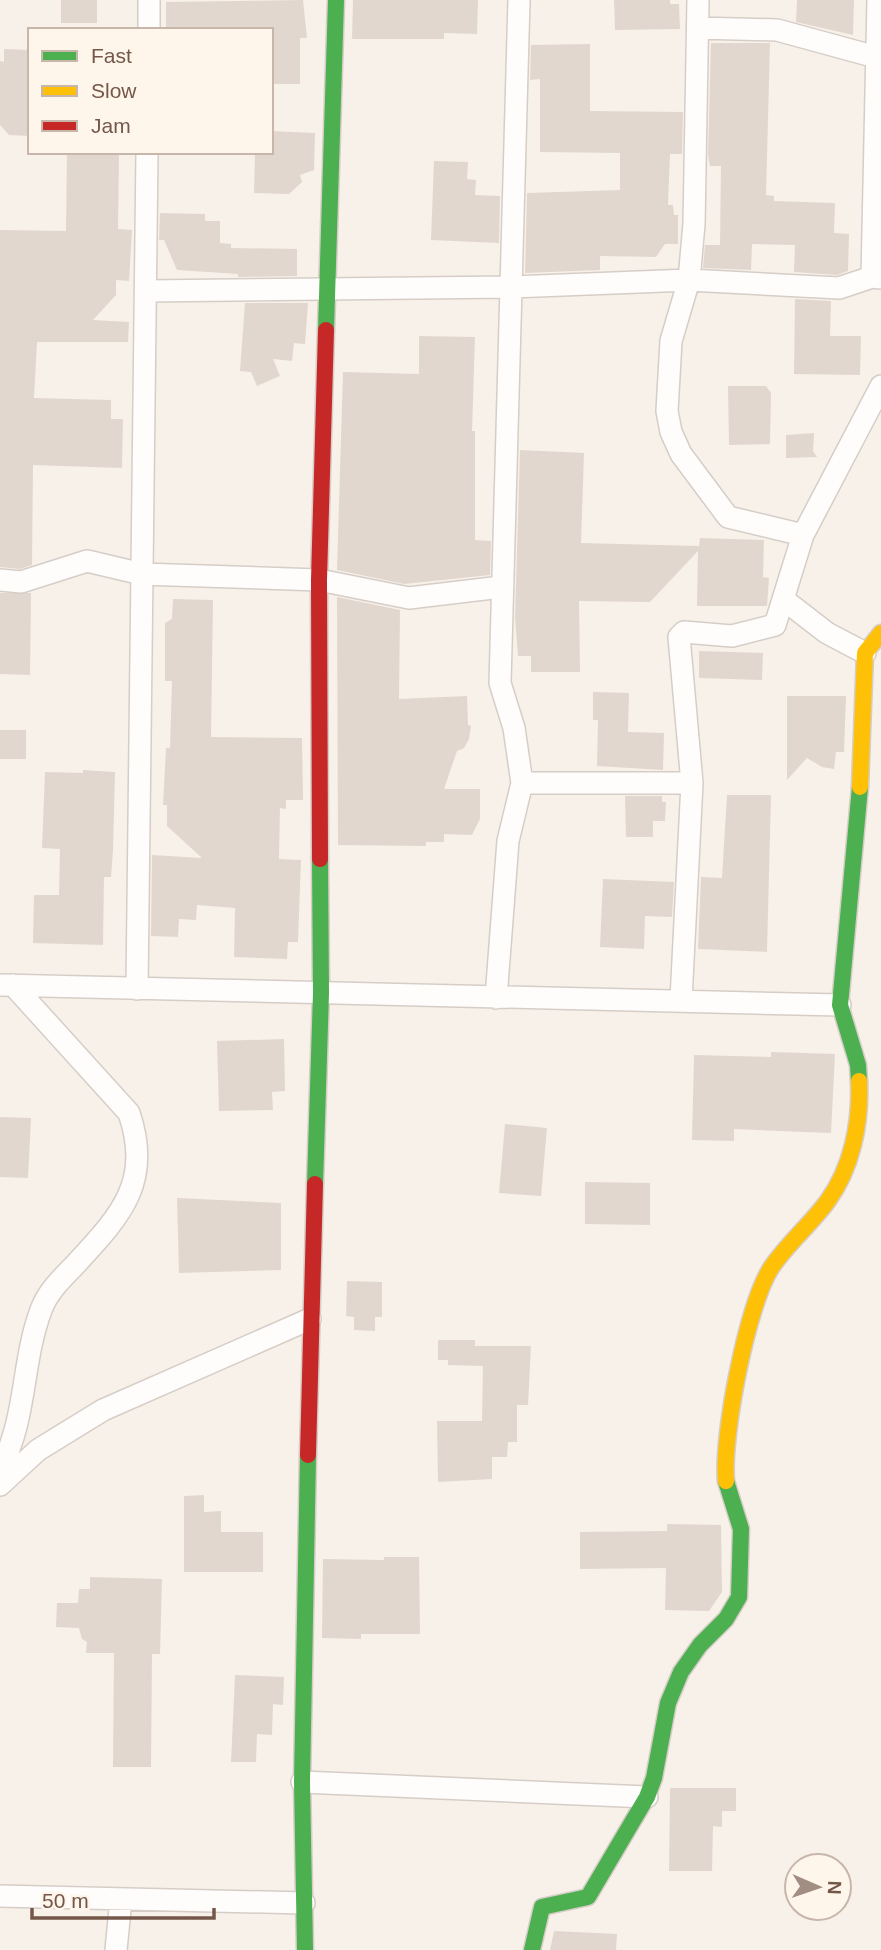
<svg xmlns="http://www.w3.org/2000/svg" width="881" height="1950" font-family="Helvetica,sans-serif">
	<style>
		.building { fill: #e2d7cf }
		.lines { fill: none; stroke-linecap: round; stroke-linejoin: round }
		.street-casing { stroke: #d6cdc7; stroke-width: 24 }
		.fast-casing { stroke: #d6cdc7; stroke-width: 19 }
		.slow-casing { stroke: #d6cdc7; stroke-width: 19 }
		.jam-casing { stroke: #d6cdc7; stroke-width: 19 }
		.street { stroke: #fefdfc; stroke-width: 21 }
		.fast { stroke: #4caf50; stroke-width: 16 }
		.slow { stroke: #ffc107; stroke-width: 16 }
		.jam { stroke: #c62828; stroke-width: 16 }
	</style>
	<rect width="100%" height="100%" fill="#f7f1ea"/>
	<path class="building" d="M61,0h36v23h-36z
		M303,0l4,38h-7v46h-29v-54l-105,-1v-27z
		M353,0h125l-1,34 -33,-1v6h-92z
		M614,0h56v4h9l1,25 -65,1z
		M797,0h57l-1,35 -57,-13z
		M711,43h59l-4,152 8,1v5l61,2 -1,30 15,1 -1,37 -11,4 -43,-3 1,-27 -43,-1 -1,26 -48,-2 2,-23h15l1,-79h-11l-2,-11z
		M590,44v67l93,1 -1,42h-12l-2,51h5l1,10h4v29h-13l-9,13 -56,-1v14l-75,3 2,-80 93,-3v-37l-80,-1v-73l-10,1 1,-35z
		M4,49l26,1v86l-21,-1 -9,-10v-64l4,1z
		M271,131l44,2 -1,37 -14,5 2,7 -13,12 -35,-1 1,-41h16z
		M67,152l52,1 -1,76 14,1 -3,51 -13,-1v15l-23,25 36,2 -1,20h-91l-3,56 77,2v19h12l-1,49 -89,-3 -1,100 -12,4 -20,-2v-337l66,1z
		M434,161l34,1 -1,17 9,1 -1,15 25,1 -1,47 -68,-3z
		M160,213l45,1v7h15v22l11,1v4l66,1v27l-59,1v-3l-61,-4 -13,-30h-5z
		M795,299l36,2 -1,35h31l-1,39 -66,-1z
		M245,303h63l-3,41 -11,-1 -2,18 -19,-2 7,17 -23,10 -6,-14 -11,-1z
		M419,336l56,1 -3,94h3v109l16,1 -1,34 -86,9 -67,-14 6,-198 76,2z
		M728,386h38l5,7 -1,51 -41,1z
		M814,433l-1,18 4,6 -31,1v-23z
		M520,450l64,3 -3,90 118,3 1,-8 64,2 -1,37 6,1 -2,28h-70l1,-55 -48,51 -71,-1 1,71h-49v-16h-13l-3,-39z
		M0,593h31l-1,82 -30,-1z
		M337,597l63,13 -1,89 68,-3 1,29 3,1 -2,13 -5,9 -7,3 -13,38h36v30l-8,16 -28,-1v8h-18v4l-88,-1z
		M173,599l40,1 -2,137 91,1 1,62h-17v9l-6,-1 -1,51 22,1 -3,82h-10l-1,17 -53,-2 1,-49 -38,-3 -1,15 -17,-1 -1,18 -27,-1 1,-81 50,3 -35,-32v-21h-4l3,-57h4l2,-67h-7v-58l7,-4z
		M699,651l64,2 -1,27 -63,-2z
		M593,692l36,1 -1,39 36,1 -1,37 -66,-4 1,-46h-5z
		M787,696h59l-2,56h-8l-2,17 -12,-2 -15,-9 -20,22z
		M0,730h26v29h-26z
		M83,770l32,2 -2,78 -2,27h-7l-1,68 -70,-2 1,-48h25l1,-46 -18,-1 3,-76 38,1z
		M727,795h44l-4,157 -69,-3 3,-72 21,1z
		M625,796h37v6h4l-1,19h-12v16h-27z
		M603,879l71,3 -2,35 -27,-1 -1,33 -44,-2z
		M284,1039l1,52 -13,1 1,18 -54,1 -2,-70z
		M771,1052l64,2 -4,79 -97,-4v12l-42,-1 2,-85 77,2z
		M0,1117l31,1 -3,60 -28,-1z
		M505,1124l42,4 -6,68 -42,-3z
		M585,1182l65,1v42l-65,-1z
		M177,1198l104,5v67l-102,3z
		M347,1281l35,1v35h-7v14l-21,-1v-13l-8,-1z
		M438,1340h37v6h56l-3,59h-11v37h-9l-1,15h-15v22l-54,3 -1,-61h45l1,-55 -35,-1v-5h-10z
		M204,1495v17l17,-1v21h42v40h-79v-76z
		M667,1524l54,1 1,67 -13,19 -44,-1 1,-42 -86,1v-37l87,-1z
		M384,1557h35l1,77h-59v5l-39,-1 1,-79 61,1z
		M90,1577l72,2 -2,75h-8l-1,113h-38l1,-114h-28l1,-11 -5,-3 -3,-11 -23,-1 1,-24h21l1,-14h11z
		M235,1675l49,2 -1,28 -10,-1 -1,31 -15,-1 -1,28h-25z
		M670,1788h66v23h-14v16l-9,-1 -1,45h-43z
		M554,1931l63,3 -1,16h-66z"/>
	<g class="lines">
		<g class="street-casing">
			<path id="street" d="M698,0l-4,224 -5,56 -18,61 -4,70 4,21 10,22 47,63 75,18
				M698,28l79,2 99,27
				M149,30v-30
				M872,277l6,-277
				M146,291l366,-4 177,-7 150,8 33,-11 9,1
				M0,580l21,2 66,-21 55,13 177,6 90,18 92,-11
				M783,599l44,34 38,20
				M522,783h170
				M0,985l840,20
				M137,989l10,-837
				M496,998l12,-157 14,-58 -8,-55 -14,-45 19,-683
				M681,1000l11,-217 -13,-146 5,-5 48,4 43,-11 28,-90 78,-149
				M0,1470c28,-56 21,-106 41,-160 6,-17 20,-31 32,-43 46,-50 80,-83 56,-154l-116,-128
				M0,1485l38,-35 65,-40 207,-91
				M302,1782l345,15
				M0,1896l304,7
				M116,1950l5,-51"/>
		</g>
		<g class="fast-casing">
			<path id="fast" d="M326,330l10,-330
				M859,1081l-1,-16 -18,-60 20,-218
				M315,1184l6,-191 -1,-134
				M305,1950l-3,-168 6,-327
				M532,1950l10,-43 46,-10 59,-100 7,-19 14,-75 13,-31 19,-27 26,-26 13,-22 2,-68 -15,-48"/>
		</g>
		<g class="slow-casing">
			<path id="slow" d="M860,787l5,-134 16,-20
				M726,1481c-4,-46 21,-175 45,-213 16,-24 39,-43 56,-66 25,-34 34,-79 32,-121"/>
		</g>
		<g class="jam-casing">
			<path id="jam" d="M320,859l-1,-279 7,-250
				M308,1455l7,-271"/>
		</g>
		<use href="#street" class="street"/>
		<use href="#fast" class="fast"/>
		<use href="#slow" class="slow"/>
		<use href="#jam" class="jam"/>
	</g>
	<rect x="28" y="28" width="245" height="126" fill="#fff6eb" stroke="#c8b6ab" stroke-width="2"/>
	<rect x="42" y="51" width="35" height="10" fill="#4caf50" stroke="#c8b6ab" stroke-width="2"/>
	<text x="91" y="63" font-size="21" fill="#75574a">Fast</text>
	<rect x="42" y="86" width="35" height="10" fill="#ffc107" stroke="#c8b6ab" stroke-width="2"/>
	<text x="91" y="98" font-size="21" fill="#75574a">Slow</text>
	<rect x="42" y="121" width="35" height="10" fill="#c62828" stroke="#c8b6ab" stroke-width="2"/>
	<text x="91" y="133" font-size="21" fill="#75574a">Jam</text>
	<g transform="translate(818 1887) rotate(92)"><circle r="33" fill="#fff6eb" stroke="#c8b6ab" stroke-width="2"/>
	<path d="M0-5L12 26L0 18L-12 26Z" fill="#a28d82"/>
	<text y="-10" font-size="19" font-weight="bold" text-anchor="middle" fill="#75574a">N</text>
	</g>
	<path d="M32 1908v10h182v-10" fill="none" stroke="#75574a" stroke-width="3.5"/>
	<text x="42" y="1908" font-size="21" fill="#75574a" stroke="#fff6eb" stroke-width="5" paint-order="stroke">50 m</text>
</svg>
